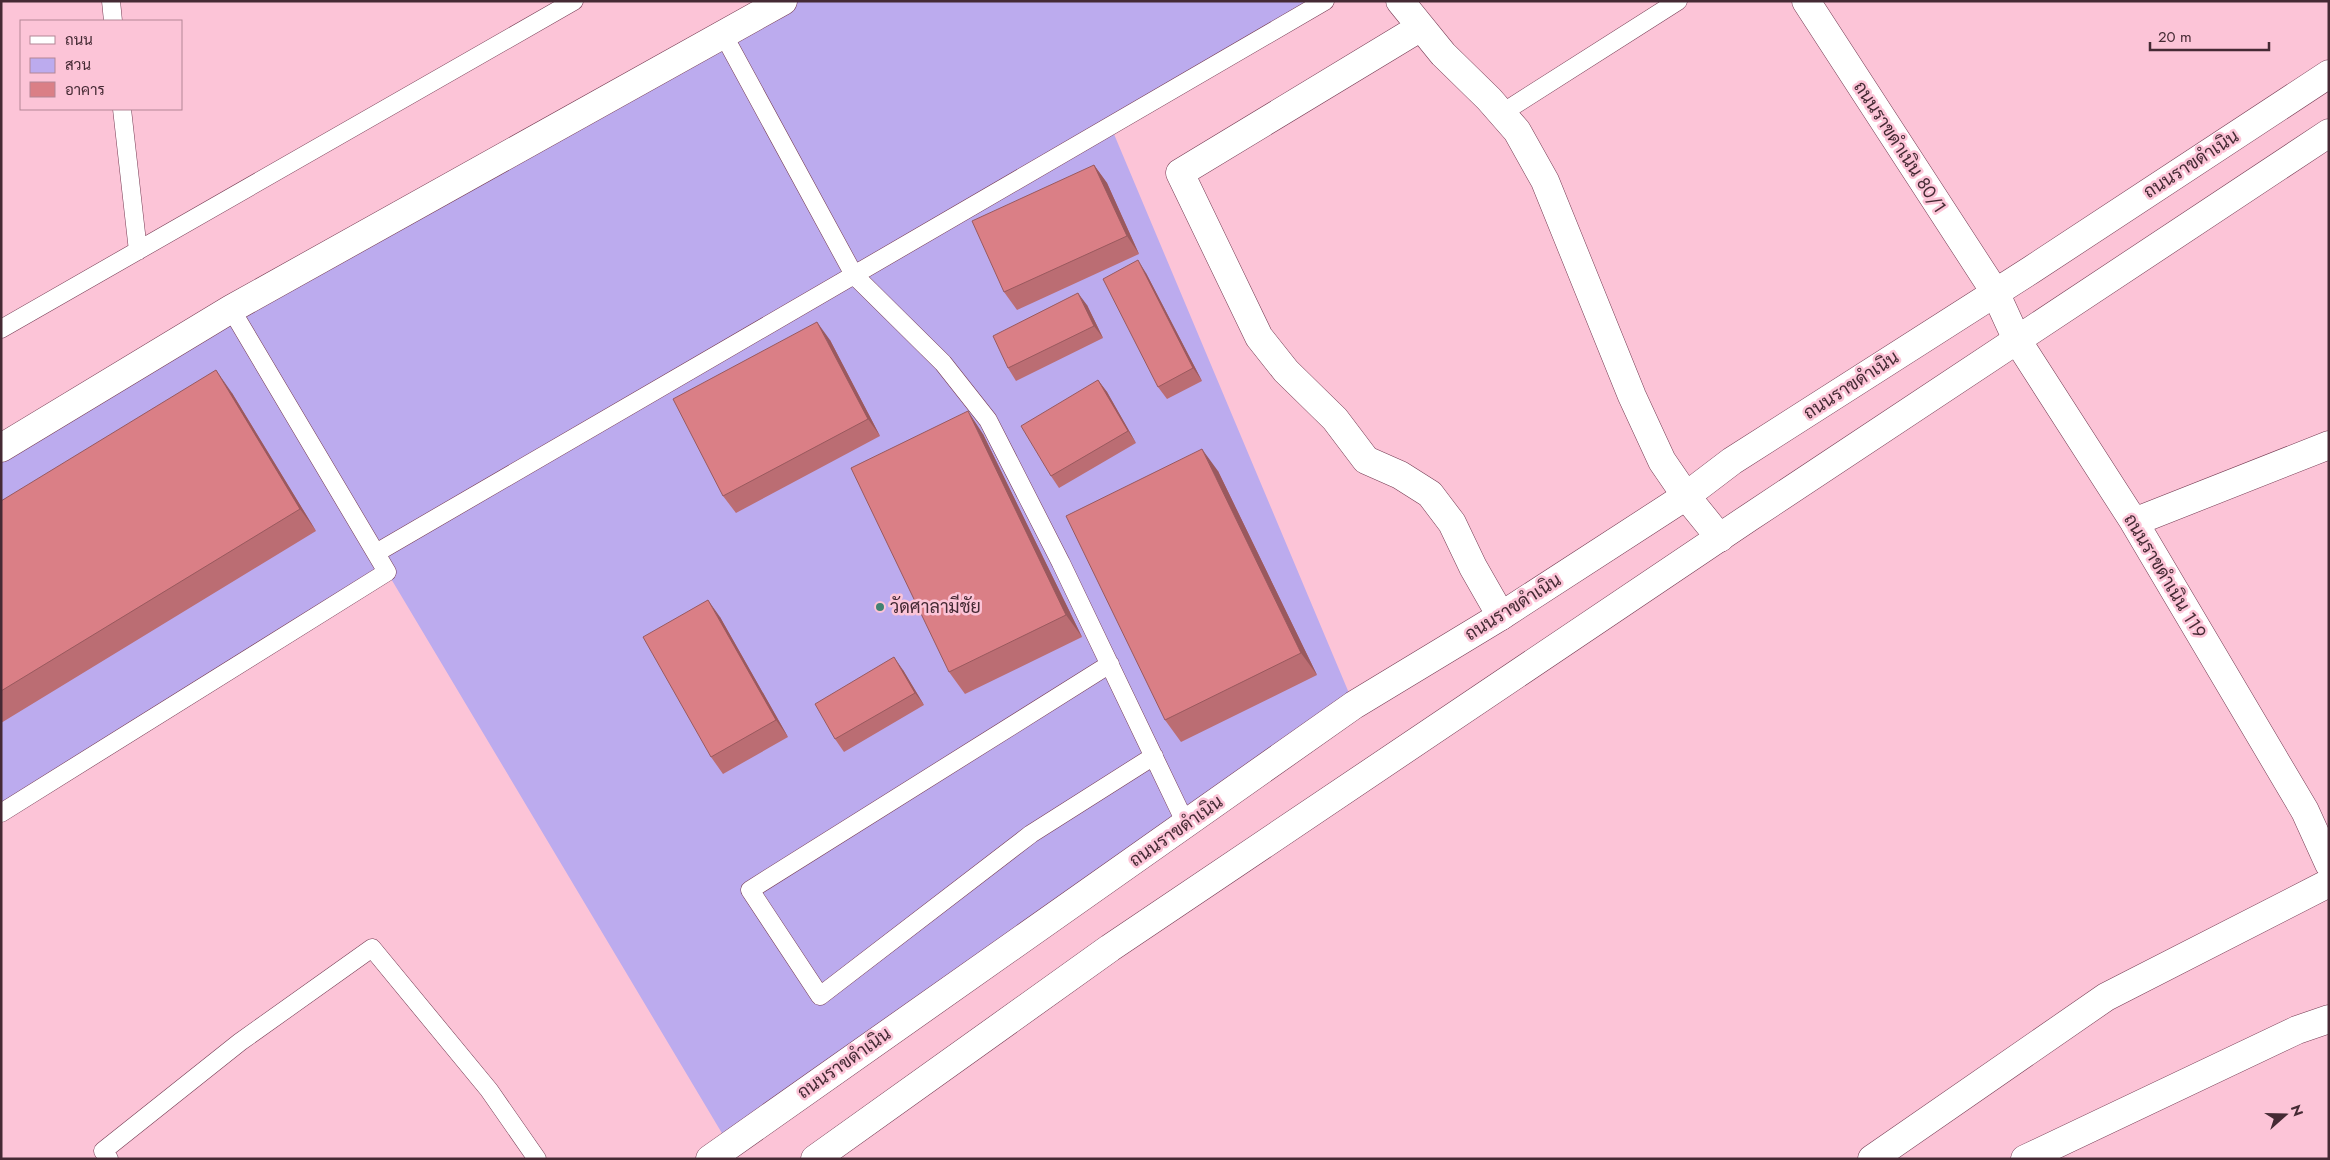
<svg xmlns="http://www.w3.org/2000/svg" width="2330" height="1160" font-family="Jost,Sarabun,sans-serif">
	<style>
		.green { fill: #bcabee }
		.lines { fill: none; stroke-linecap: round; stroke-linejoin: round }
		.service-casing { stroke: #743a52; stroke-width: 19 }
		.minor-casing { stroke: #743a52; stroke-width: 29 }
		.secondary-casing { stroke: #743a52; stroke-width: 29 }
		.service { stroke: #fff; stroke-width: 18 }
		.minor { stroke: #fff; stroke-width: 28 }
		.secondary { stroke: #fff; stroke-width: 28 }
		.wall { fill: #bb6d73 }
		.shaded-wall { fill: #99595e }
		.building { fill: #da7f86; stroke: #99595e }
		.poi-dot { fill: #418272; stroke: #fcc4d7; stroke-width: 2 }
		.labels { text-anchor: middle; dominant-baseline: central; stroke-width: 5; stroke-linejoin: round; paint-order: stroke }
		.street-label { font-size: 18px; fill: #452a34; stroke: #fcc4d7 }
		.poi-label { font-size: 18px; fill: #452a34; stroke: #fcc4d7; text-anchor: start }
	</style>
	<rect width="100%" height="100%" fill="#fcc4d7"/>
	<path class="green" d="M783,1h542l-214,126 243,578 -625,440 -342,-573 -386,241v-365z"/>
	<g class="lines">
		<g class="service-casing">
			<path id="service" d="M111,1l2,20
				M723,34l131,241 89,88 45,57 73,143 125,261
				M122,109l16,142
				M1502,113l176,-112
				M1,329l573,-328
				M376,553l949,-552
				M1110,664l-360,226 70,106 211,-162 123,-78
				M1,813l386,-241 -156,-263
				M109,1159l-6,-8 137,-109 132,-94 117,142 48,69"/>
		</g>
		<g class="minor-casing">
			<path id="minor" d="M1400,1l43,53 46,45 28,32 28,50 87,215 30,65 24,35 34,42
				M1806,1l189,291 22,48 117,182 171,289 24,53
				M1421,27l-241,146 79,164 27,34 49,48 31,41 34,15 30,19 22,29 21,44 28,49
				M1,448l230,-139 552,-308
				M2134,522l195,-77
				M1872,1159l234,-162 223,-114
				M2025,1159l272,-129 32,-11"/>
		</g>
		<g class="secondary-casing">
			<path id="secondary" d="M710,1159l644,-454 147,-89 185,-120 46,-35 299,-191 298,-196
				M815,1159l295,-211 640,-431 579,-384"/>
		</g>
		<use href="#service" class="service"/>
		<use href="#minor" class="minor"/>
		<use href="#secondary" class="secondary"/>
	</g>
	<path class="wall" d="M1094,165l13,18 32,71 -122,56 -13,-18z
		M1146,273l56,108 -35,18 -9,-12z
		M1087,305l16,33 -87,43 -8,-13z
		M830,340l50,96 -144,77 -13,-17z
		M1098,380l9,12 29,51 -77,45 -8,-12z
		M232,393l84,138 -315,192v-222z
		M983,434l99,203 -117,57 -16,-22z
		M1218,471l99,204 -136,67 -16,-22z
		M720,617l68,120 -65,37 -12,-17z
		M903,670l21,35 -80,47 -9,-13z"/>
	<path class="shaded-wall" d="M1094,165l13,18 32,71 -12,-18z
		M1138,260l8,13 56,108 -9,-13z
		M1078,293l9,12 16,33 -9,-12z
		M817,322l13,18 50,96 -12,-17z
		M216,370l16,23 84,138 -16,-22z
		M1098,380l9,12 29,51 -8,-12z
		M968,411l15,23 99,203 -16,-22z
		M1202,449l16,22 99,204 -16,-22z
		M708,600l12,17 68,120 -12,-17z
		M894,657l9,13 21,35 -9,-12z"/>
	<path class="building" d="M1094,165l33,71 -123,56 -32,-71z
		M1138,260l55,108 -35,19 -55,-108z
		M1078,293l16,33 -86,42 -15,-32z
		M817,322l51,97 -145,77 -50,-97z
		M216,370l84,139 -299,182v-190z
		M1098,380l30,51 -77,45 -30,-50z
		M968,411l98,204 -117,57 -98,-204z
		M1202,449l99,204 -136,67 -99,-204z
		M708,600l68,120 -65,37 -68,-120z
		M894,657l21,36 -80,46 -20,-35z"/>
	<circle class="poi-dot" cx="880" cy="607" r="5"/>
	<g class="labels">
		<g class="street-label">
			<text transform="translate(1900 147) rotate(57)">ถนนราขดำเนิน 80/1</text>
			<text transform="translate(2191 164) rotate(-33)">ถนนราขดำเนิน</text>
			<text transform="translate(1851 385) rotate(-33)">ถนนราขดำเนิน</text>
			<text transform="translate(2165 576) rotate(59)">ถนนราขดำเนิน 119</text>
			<text transform="translate(1513 607) rotate(-32)">ถนนราขดำเนิน</text>
			<text transform="translate(1176 831) rotate(-35)">ถนนราขดำเนิน</text>
			<text transform="translate(844 1063) rotate(-35)">ถนนราขดำเนิน</text>
		</g>
		<g class="poi-label">
			<text x="890" y="607">วัดศาลามีชัย</text>
		</g>
	</g>
	<rect width="2330" height="1160" fill="none" stroke="#452a34" stroke-width="5"/>
	<rect x="20" y="20" width="162" height="90" fill="#fcc4d7" stroke="#b38696"/>
	<rect x="30" y="36" width="25" height="8" fill="#ffffff" stroke="#b38696"/>
	<text x="65" y="45" font-size="15" fill="#452a34">ถนน</text>
	<rect x="30" y="58" width="25" height="15" fill="#bcabee" stroke="#b38696"/>
	<text x="65" y="70" font-size="15" fill="#452a34">สวน</text>
	<rect x="30" y="82" width="25" height="15" fill="#da7f86" stroke="#b38696"/>
	<text x="65" y="95" font-size="15" fill="#452a34">อาคาร</text>
	<g transform="translate(2285 1115) rotate(70)" stroke="#fcc4d7" stroke-width="4" paint-order="stroke">
	<path d="M0-4L9 19L0 12L-9 19Z" fill="#452a34"/>
	<text y="-8" font-size="14" font-weight="bold" text-anchor="middle" fill="#452a34">N</text>
	</g>
	<path d="M2150 42v8h119v-8" fill="none" stroke="#452a34" stroke-width="2.5"/>
	<text x="2158" y="42" font-size="15" fill="#452a34" stroke="#fcc4d7" stroke-width="4" paint-order="stroke">20 m</text>
</svg>
